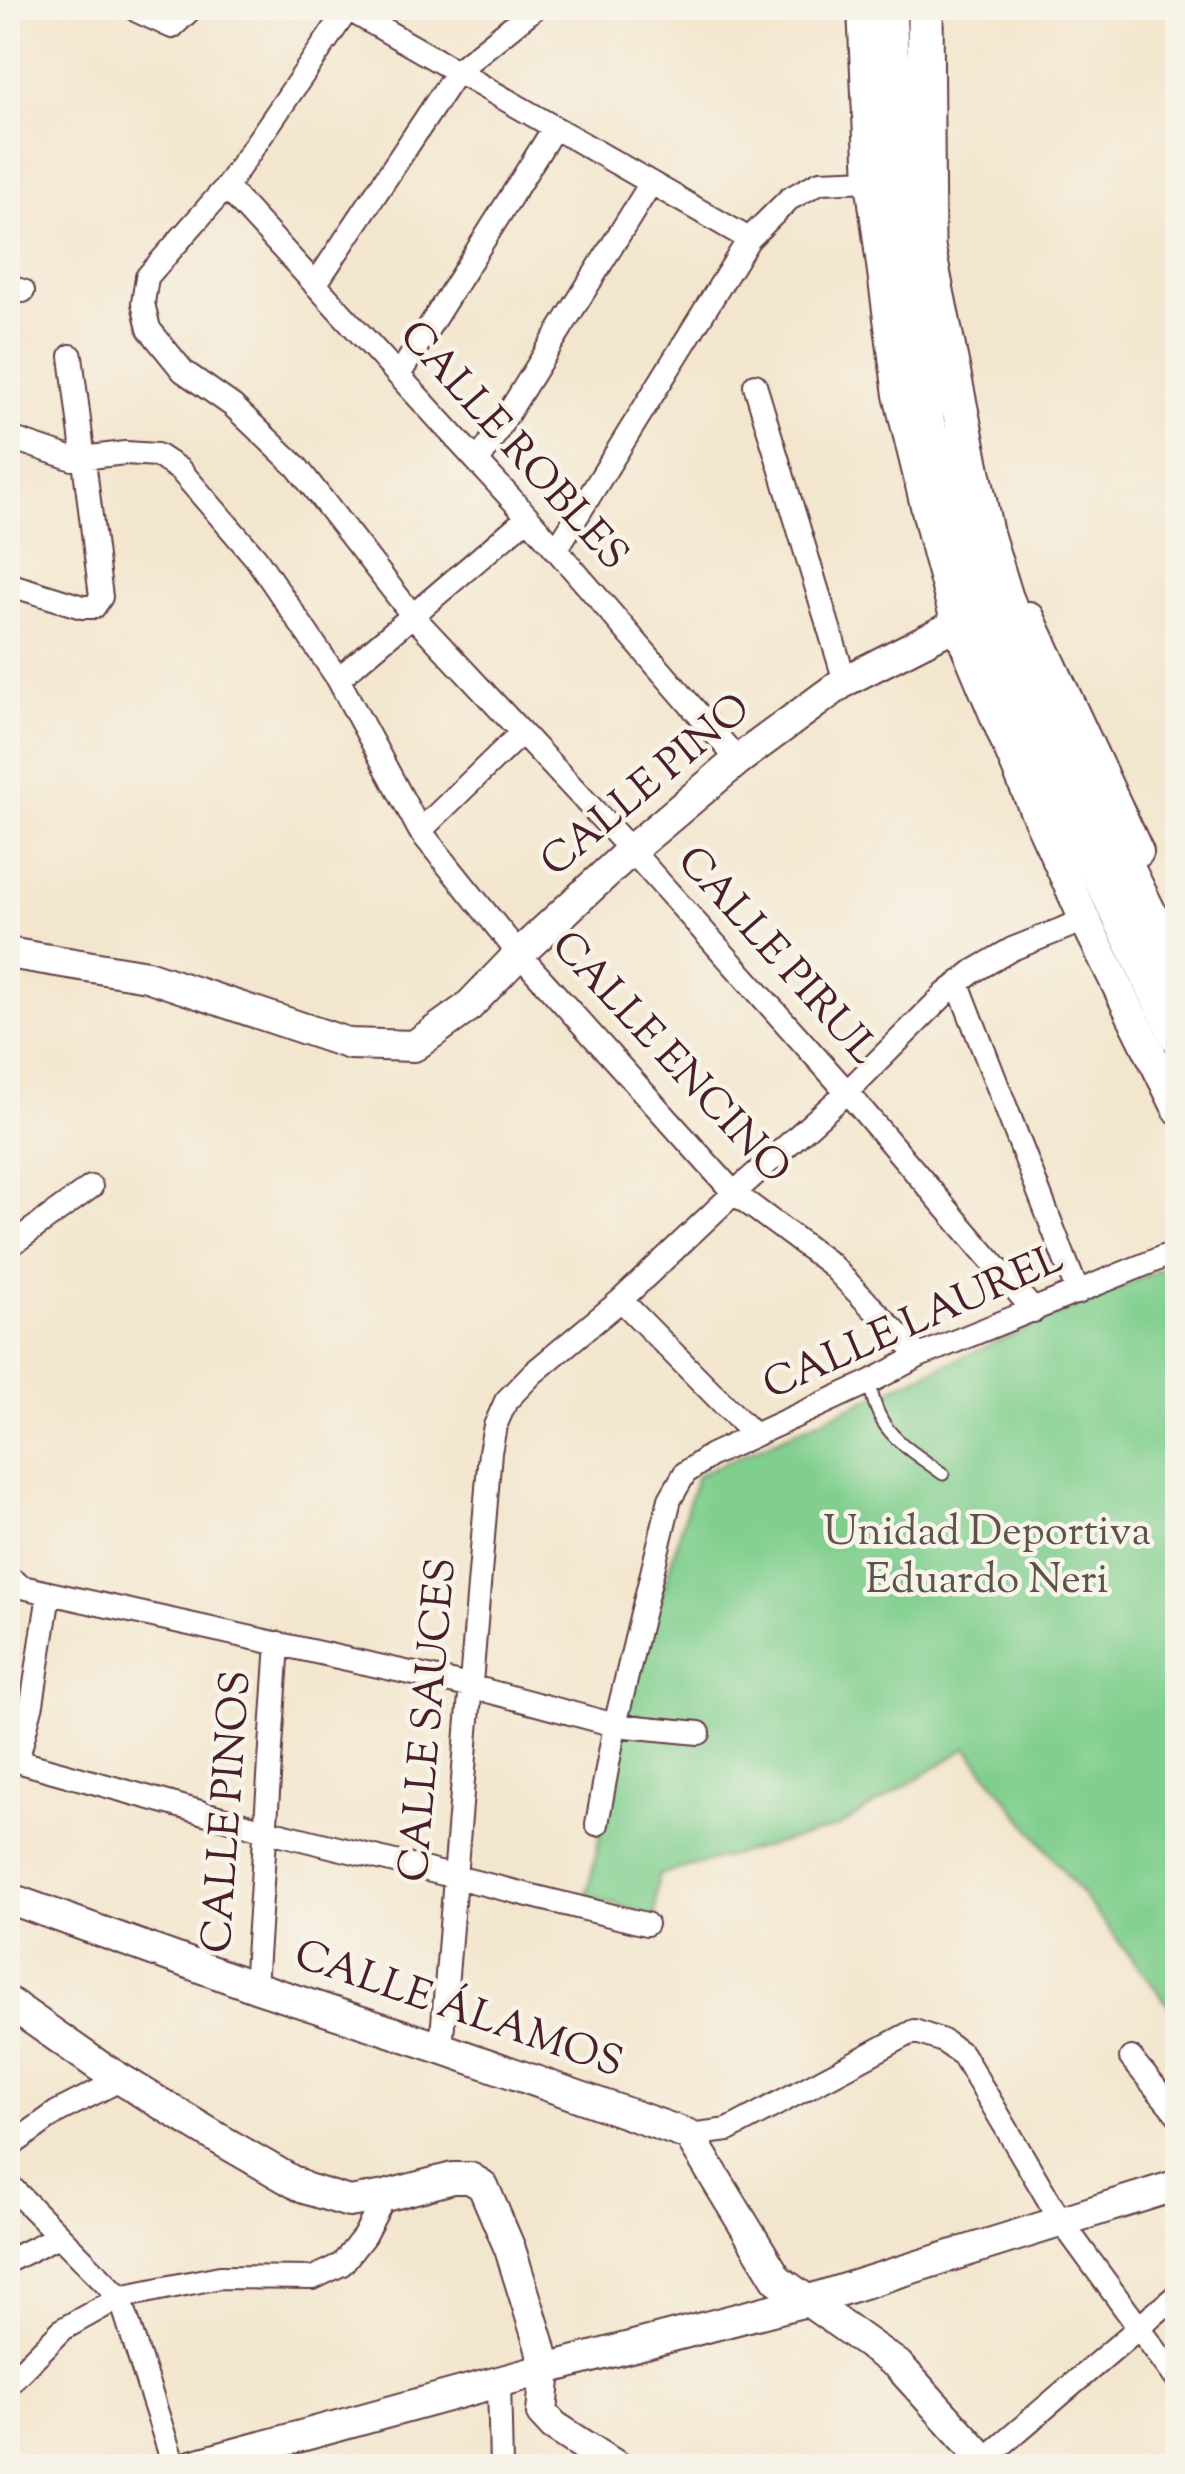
<svg xmlns="http://www.w3.org/2000/svg" width="1185" height="2474" font-family="'Sorts Mill Goudy',serif">
	<style>
		.green { fill: #81cf8f; stroke: #66775d; stroke-width: 2.5 }
		.lines { fill: none; stroke-linecap: round; stroke-linejoin: round }
		.lane-casing { stroke: #633d43; stroke-width: 15 }
		.street-casing { stroke: #633d43; stroke-width: 26 }
		.secondary-casing { stroke: #633d43; stroke-width: 34 }
		.primary-casing { stroke: #633d43; stroke-width: 39 }
		.lane { stroke: #fff; stroke-width: 11 }
		.street { stroke: #fff; stroke-width: 22 }
		.secondary { stroke: #fff; stroke-width: 30 }
		.primary { stroke: #fff; stroke-width: 35 }
		.labels { text-anchor: middle; dominant-baseline: central; stroke-width: 9; stroke-linejoin: round; paint-order: stroke }
		.street-label { font-size: 42px; fill: #4a1f2b; stroke: #f7f3e8 }
		.park-label { font-size: 42px; fill: #5a5449; stroke: #f7f3e8 }
	</style>
	<rect width="100%" height="100%" fill="#f7f3e8"/>
	<filter id="ink" filterUnits="userSpaceOnUse"><feTurbulence type="fractalNoise" baseFrequency=".01" numOctaves="2"/><feDisplacementMap in="SourceGraphic" scale="20" xChannelSelector="R" yChannelSelector="G"/><feConvolveMatrix kernelMatrix="1 2 1 2 8 2 1 2 1" color-interpolation-filters="sRGB"/></filter>
	<filter id="wash" filterUnits="userSpaceOnUse"><feTurbulence type="fractalNoise" baseFrequency=".0048" numOctaves="4" result="noise"/><feDisplacementMap in="SourceGraphic" scale="40" xChannelSelector="R" yChannelSelector="G"/><feGaussianBlur stdDeviation="2.25" result="paint"/><feColorMatrix in="noise" values="0 0 0 0 0 0 0 0 0 0 0 0 0 0 0 0 0 1.4 0 .05"/><feComposite in="paint" operator="in"/></filter>
	<g filter="url(#wash)">
		<rect width="100%" height="100%" fill="#f3e6ce"/>
		<path class="green" d="M1177,1262v754l-210,-268 -129,79 -180,48 -3,42 -68,-21 39,-182 71,-239z"/>
	</g>
	<g filter="url(#ink)">
		<g class="lines">
			<g class="lane-casing">
				<path id="lane" d="M870,1382c6,51 35,64 73,92"/>
			</g>
			<g class="street-casing">
				<path id="street" d="M346,8l403,231
					M348,9l-122,178 -79,90 -4,26 6,26 34,42 50,35 64,61 116,149 218,234 216,242 187,219
					M137,11l35,16 20,-19
					M226,187l302,330 210,243
					M315,285l143,-215 77,-62
					M8,287l15,4
					M399,375l155,-247
					M755,385l90,296
					M8,437l65,22 52,-6 32,2 23,15 76,88 82,121 82,152 99,123 215,239 96,71 89,92
					M478,462l173,-279
					M556,550l193,-311 40,-40 31,-17 51,-2
					M8,584l74,23h12l7,-10 -30,-241
					M338,679l190,-162
					M420,831l101,-98
					M958,984l120,309
					M8,1247l83,-60
					M621,1300l133,135
					M8,1577l14,10 447,99 146,39 84,8
					M49,1594l-17,110 -15,57 248,69 381,94
					M597,1824l18,-99 55,-226 15,-26 26,-18 159,-73 49,-26 259,-105
					M255,1987l23,-344
					M441,2048l49,-596 5,-26 11,-25 27,-28 88,-73 113,-107 113,-101 98,-98 29,-23 38,-22 73,-29
					M1131,2058l47,57
					M689,2135l39,-5 186,-99 29,10 20,14 98,166 117,160
					M8,2148l49,-36 65,-33
					M8,2184l112,113 54,169
					M8,2261l50,-25
					M499,2382l2,84
					M8,2384l55,-55 57,-32 100,-20 93,1 29,-14 22,-28 21,-40
					M977,2466l201,-172"/>
			</g>
			<g class="secondary-casing">
				<path id="secondary" d="M863,8l8,172 28,215 38,156 20,73 77,184 51,112 93,189
					M1029,617l109,235
					M8,953l139,23 203,68 64,2 53,-38 52,-54 112,-104 107,-90 107,-79 112,-57
					M8,1898l247,89 186,61 248,87 88,144 121,86 92,101
					M8,2002l91,64 120,73 85,49 45,14 36,-6 68,-18h17l13,8 27,63 29,93 7,27 -4,44 12,13 62,40
					M191,2466l355,-97 260,-68 372,-116"/>
			</g>
			<g class="primary-casing">
				<path id="primary" d="M888,8l12,242 27,175 37,141 64,161 150,309
					M925,8l2,239 58,285 20,65 49,122 124,255"/>
			</g>
			<use href="#lane" class="lane"/>
			<use href="#street" class="street"/>
			<use href="#secondary" class="secondary"/>
			<use href="#primary" class="primary"/>
		</g>
	</g>
	<g class="labels">
		<g class="street-label">
			<text transform="translate(512 447) rotate(48)">CALLE ROBLES</text>
			<text transform="translate(647 787) rotate(-40)">CALLE PINO</text>
			<text transform="translate(776 957) rotate(48)">CALLE PIRUL</text>
			<text transform="translate(669 1059) rotate(47)">CALLE ENCINO</text>
			<text transform="translate(914 1324) rotate(-24)">CALLE LAUREL</text>
			<text transform="translate(430 1720) rotate(-85)">CALLE SAUCES</text>
			<text transform="translate(229 1812) rotate(-86)">CALLE PINOS</text>
			<text transform="translate(458 2011) rotate(19)">CALLE ÁLAMOS</text>
		</g>
		<g class="park-label">
			<text x="987" y="1534">Unidad Deportiva<tspan x="987" dy="48">Eduardo Neri</tspan></text>
		</g>
	</g>
	<rect width="1185" height="2474" fill="none" stroke="#f7f3e8" stroke-width="40"/>
</svg>
